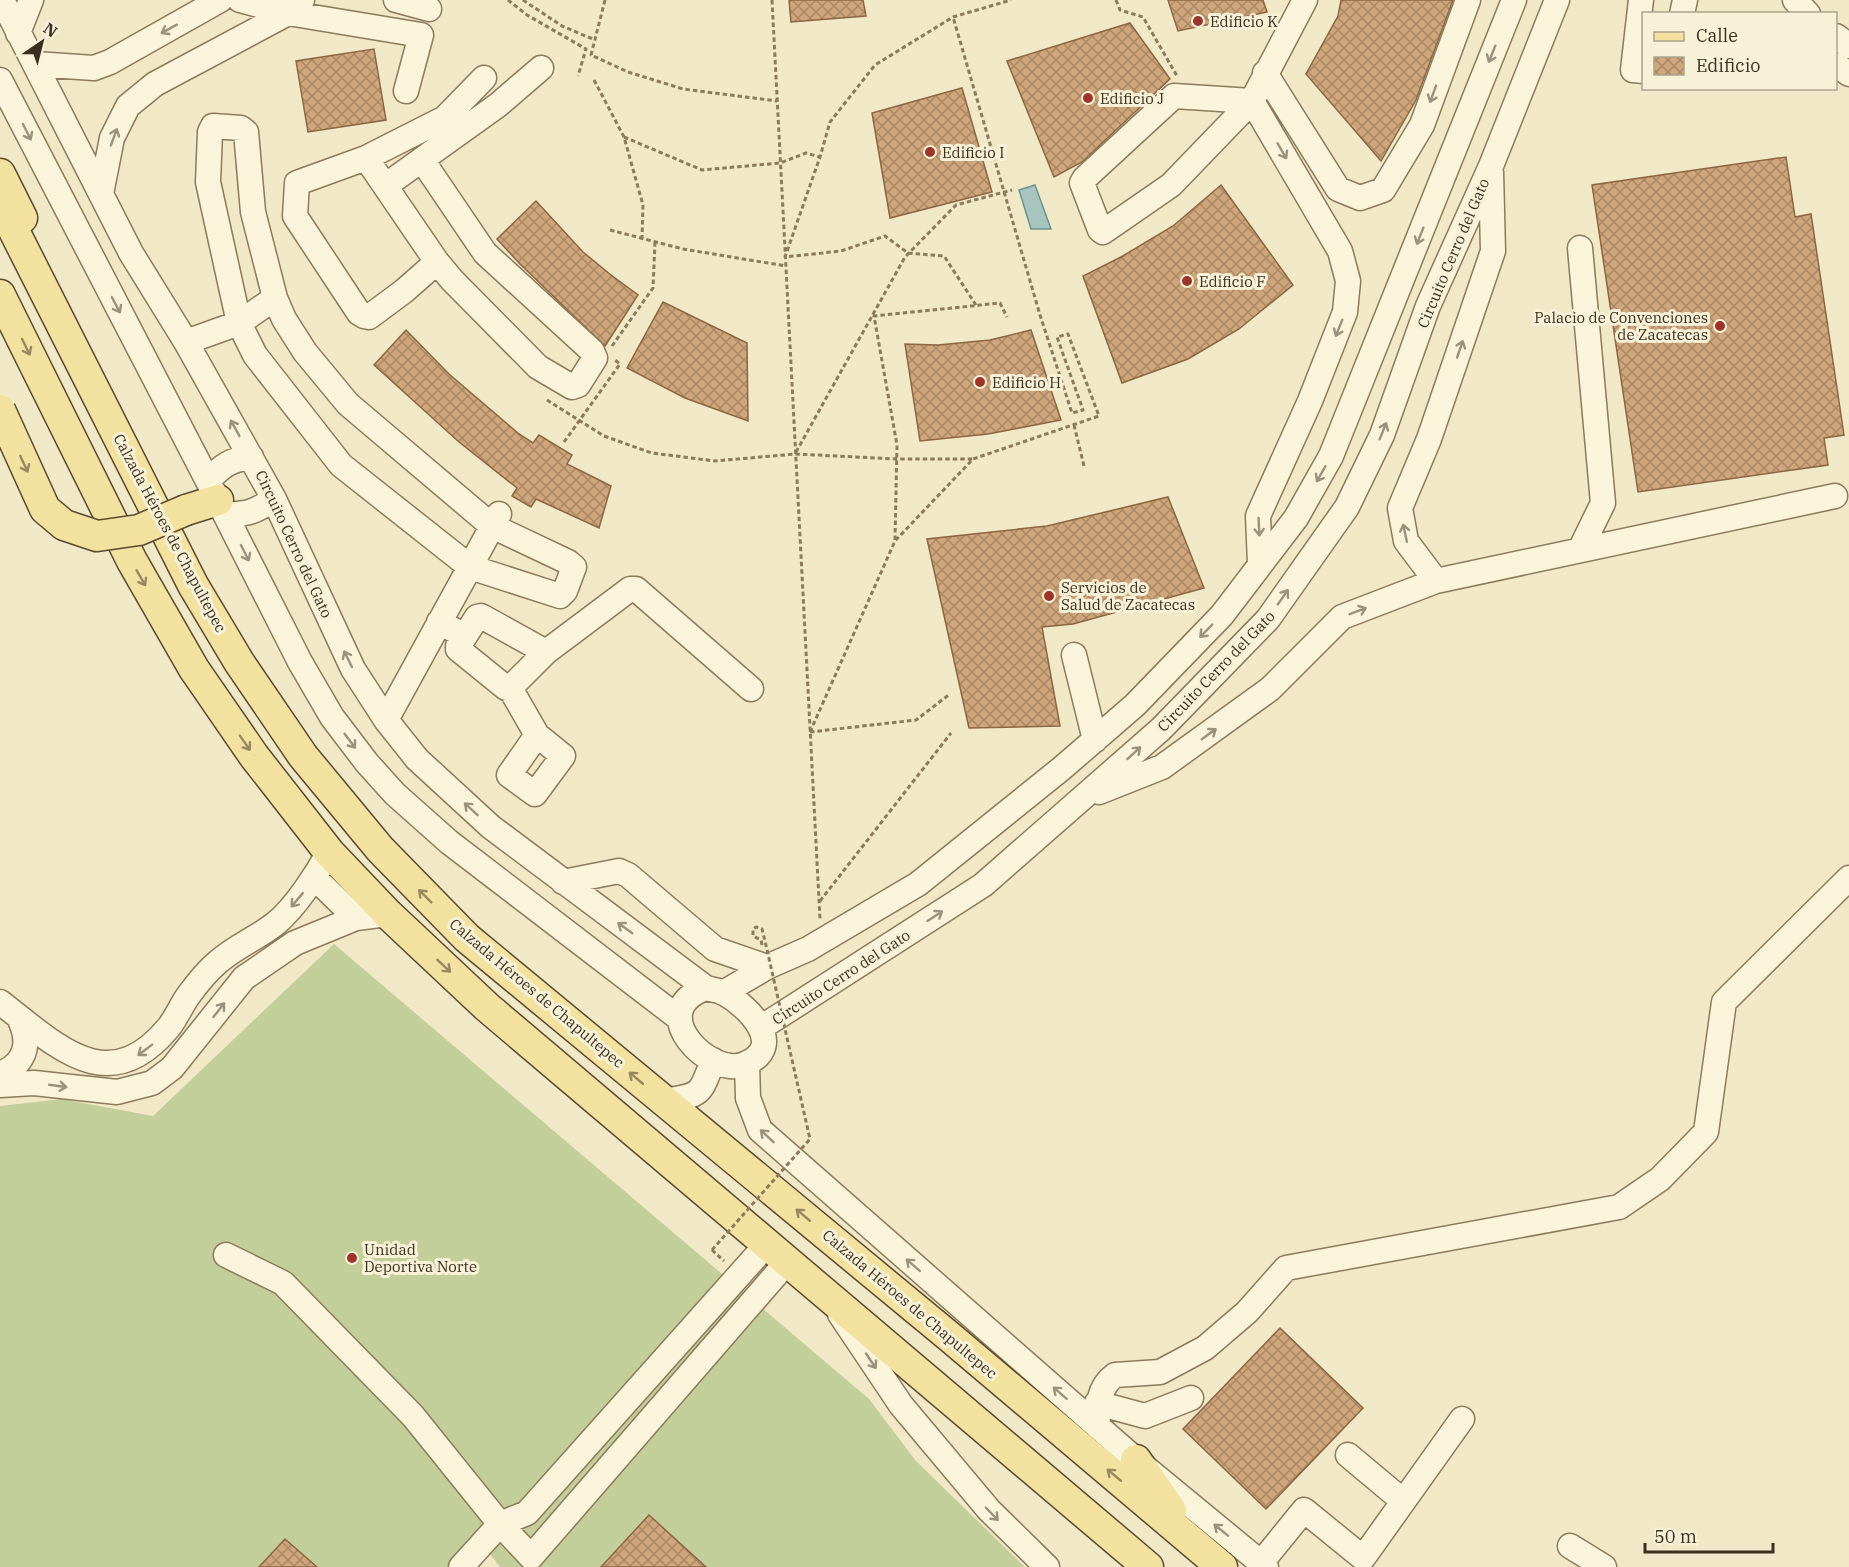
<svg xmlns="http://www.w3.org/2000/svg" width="1849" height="1567" font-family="'IBM Plex Serif',serif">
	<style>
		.pitch { fill: #c3cf9a }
		.water { fill: #a8c4be; stroke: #6e938d; stroke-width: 1.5 }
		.building { fill: url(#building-cross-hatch); stroke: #8c6641; stroke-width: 1.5 }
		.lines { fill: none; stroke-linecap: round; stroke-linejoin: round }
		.minor-casing { stroke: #8c7a5c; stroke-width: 27 }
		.major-casing { stroke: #5a4830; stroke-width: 33 }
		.path { stroke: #8c7a5c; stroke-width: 3; stroke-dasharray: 4.5 3; stroke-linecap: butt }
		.minor { stroke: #faf4db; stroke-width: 24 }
		.major { stroke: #f3e19f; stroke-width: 30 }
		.major-bridge-casing { stroke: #5a4830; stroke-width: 33; stroke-linecap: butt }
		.path-bridge { stroke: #8c7a5c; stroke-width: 3; stroke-dasharray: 4.5 3; stroke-linecap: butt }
		.major-bridge { stroke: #f3e19f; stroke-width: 30 }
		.oneway { stroke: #9b927e }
		.oneway2 { stroke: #988860 }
		.poi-dot { fill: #9d342a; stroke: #f7f1d7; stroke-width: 2 }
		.labels { text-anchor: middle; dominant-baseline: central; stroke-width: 6; stroke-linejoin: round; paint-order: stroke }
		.poi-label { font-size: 15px; fill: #3c3020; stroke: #f7f1d7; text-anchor: start }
		.street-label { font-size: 15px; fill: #3c3020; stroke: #f7f1d7 }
	</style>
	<defs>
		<pattern id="building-cross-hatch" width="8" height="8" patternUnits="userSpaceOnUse" patternTransform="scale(1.5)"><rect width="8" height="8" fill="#cfa67c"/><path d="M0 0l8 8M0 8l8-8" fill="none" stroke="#a98865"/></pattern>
	</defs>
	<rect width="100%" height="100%" fill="#f0e8c7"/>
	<path class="pitch" d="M334,944l535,455 47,62 109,106h-525l-11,-14 -14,14h-475v-461l61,-7 92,17z"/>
	<path class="water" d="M1035,185l16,44h-20l-12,-39z"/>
	<path class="building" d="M789,0h74l3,16 -75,6z
		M1168,0h95l4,12 -89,19z
		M1341,0h112l-37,100 -35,61 -75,-87 32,-58z
		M1130,23l40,56 -88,83 -28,15 -47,-116z
		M374,49l12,71 -78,12 -12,-71z
		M962,88l30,104 -102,26 -18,-105z
		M1786,157l9,60 16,-3 33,221 -20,3 4,27 -190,27 -46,-307z
		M1221,185l72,100 -54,44 -51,30 -66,24 -39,-107 38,-19 52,-31z
		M536,201l47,51 28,23 27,20 -33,51 -85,-82 -23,-25z
		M663,302l84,41 1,78 -63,-23 -58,-30z
		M406,330l43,44 70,60 14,9 6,-8 33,20 -5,9 44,22 -12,42 -63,-29 -5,8 -19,-11 5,-8 -58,-46 -85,-77z
		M1031,330l30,90 -73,14 -68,7 -15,-97 33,1 52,-5z
		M1168,497l36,91 -131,36 -31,3 18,99 -91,2 -42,-189 120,-13z
		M1280,1328l83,80 -97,101 -83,-80z
		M649,1515l57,52h-105z
		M285,1539l32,28h-58z"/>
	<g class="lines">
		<g class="minor-casing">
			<path id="minor" d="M2,0l129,253 55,89 88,157 79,170 33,51 31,39 74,68 215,161
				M240,0l48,13 133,22 -15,56
				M396,0l33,9
				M1641,0l-8,70 11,1
				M1795,0l13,14
				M1682,14l3,-14
				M18,33l13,-33
				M1836,36l13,10
				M35,64l59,4 16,-6 110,-62
				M1836,65l13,9
				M1265,73l73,116 22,9 23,-8 39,-65 46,-125
				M0,80l225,434 75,148 32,55 35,46 28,31 54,48 231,177
				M1252,101l-78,-5 -89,82 -3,5 18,47 3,2 68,-47 81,-84 53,-101
				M1252,101l88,150 8,30 -3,31 -35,89 -52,115 2,48
				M213,126l28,2 5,4 7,80 22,86 9,21 21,33 43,52 144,122 76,36 6,5 -9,24 -5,5 -90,-29 -129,-102 -86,-110 -16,-32 -31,-141 2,-50z
				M366,158l71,104 15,18 86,87 34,20 6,-2 17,-27 -3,-7 -107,-98 -63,-93
				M385,186l113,-81 43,-37
				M101,194l11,-56 16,-32 27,-22 133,-71 14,-13
				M437,262l-33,29 -35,26 -5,-1 -5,-3 -64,-97 2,-33 69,-25 79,-40 39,-40
				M186,342l53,-19 36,-25
				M208,481c13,-15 24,-22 43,-24
				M225,514c23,1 31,-3 49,-15
				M1580,550l23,-47 -23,-255
				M1436,581l-30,-40 -6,-33 29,-69 64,-188 -2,-79
				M439,622l26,14 12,-19 4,-1 65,36 84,-63h6l115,100
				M465,636l-7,10v3l48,39h4l36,-36
				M1074,655l21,85
				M510,688l27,47 26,21 -28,38 -26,-19 28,-40
				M386,720l113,-206
				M1099,792l63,-25 108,-78 72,-72 94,-36 399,-85
				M315,878l41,40
				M563,882l56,-11 9,4 87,74 52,18
				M706,988c6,2 13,2 18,5 24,13 64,53 21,71 -34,15 -103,-53 -39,-76z
				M723,993l44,-26 41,-18 110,-65 143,-115 74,-64 87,-90 74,-97 35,-62 183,-456
				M0,1002c56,43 108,99 169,25 7,-9 12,-21 19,-31 8,-11 19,-25 30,-34 17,-15 39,-24 57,-38 20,-16 42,-50 54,-72
				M762,1027l221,-142 178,-156 107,-110 79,-112 35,-72 46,-129 63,-140 66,-166
				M747,1063l1,35 12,32 376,330 130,107
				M0,1074c28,-11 31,-34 18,-58
				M0,1085l34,-2 83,9 35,-9 20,-15 72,-90 51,-35 61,-25 32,-4
				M664,1101c37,-6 36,-5 49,-41
				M226,1255l57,28 130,133 87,108 31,33 256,-295
				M840,1314l61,91 88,105 58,57
				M1097,1403l48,13 46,-18
				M1098,1427c-1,-19 0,-40 17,-52l45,-3 45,-24 42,-36 39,-44 333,-61 41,-28 46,-47 18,-130 125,-124
				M1348,1455l55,46
				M1570,1546l34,21
				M1261,1563l43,-53 59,48 99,-139
				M461,1567l39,-43 27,-11 240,-269"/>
		</g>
		<g class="major-casing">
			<path id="major" d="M0,174l22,44
				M0,203l193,382 46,77 64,94 77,93 87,89 484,400 271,229
				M0,295l132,266 62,108 60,87 75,96 59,62 99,93 661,560
				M186,510l32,-10
				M1136,1460l35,50"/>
		</g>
		<path class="path" d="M508,0l19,15 59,34 -8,27
			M523,0l39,26 33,14
			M605,0l-14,55 37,17 55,17 94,12
			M772,0l48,919
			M1116,0l4,10 23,7 34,59
			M594,80l30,57 19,68 -1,33
			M624,137l78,33 78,-7 26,-10 14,4
			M610,230l73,19 103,17
			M976,305l-32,-49 -36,-3 -23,-17 -44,15 -56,6 35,-100 10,-35 45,-57 78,-48 58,-17
			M612,346l41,-58 2,-46
			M547,400l57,36 48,17 63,8 80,-7 102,5h76
			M1074,425l10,41
			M564,442l56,-78 -5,-4
			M796,452l109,-195 51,-52 56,-15
			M895,540l2,-95 -23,-129 126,-13 7,14
			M810,732l85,-191 78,-82 126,-43 -31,-82 -11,3 26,73 -11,3 -32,-98 -87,-298
			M810,732l106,-12 34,-26
			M820,901l131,-168
			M762,945l-1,-5 -8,-4v-7l3,-2 6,2 3,12
			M712,1250l12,11"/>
		<use href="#minor" class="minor"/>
		<use href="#major" class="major"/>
		<g class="major-bridge-casing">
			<path id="major-bridge" d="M0,410l45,99 19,16 33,11 42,-6 47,-20"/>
		</g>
		<path class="path-bridge" d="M712,1250l98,-111 -45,-198"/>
		<use href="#major-bridge" class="major-bridge"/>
	</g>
	<defs><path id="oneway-shaft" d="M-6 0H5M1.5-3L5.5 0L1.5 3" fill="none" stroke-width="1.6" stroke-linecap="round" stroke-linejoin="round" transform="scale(1.5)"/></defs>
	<g class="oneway">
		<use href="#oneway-shaft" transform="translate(169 29) rotate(151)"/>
		<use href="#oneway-shaft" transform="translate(1492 54) rotate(112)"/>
		<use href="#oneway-shaft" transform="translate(1433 94) rotate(110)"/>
		<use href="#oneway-shaft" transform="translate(27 132) rotate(63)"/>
		<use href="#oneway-shaft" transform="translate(114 137) rotate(-70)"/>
		<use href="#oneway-shaft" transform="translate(1282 151) rotate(60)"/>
		<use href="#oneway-shaft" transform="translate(1420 236) rotate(112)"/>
		<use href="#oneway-shaft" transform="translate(116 305) rotate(62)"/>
		<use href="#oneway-shaft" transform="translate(1339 328) rotate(112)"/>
		<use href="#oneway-shaft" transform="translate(1460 349) rotate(-71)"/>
		<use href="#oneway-shaft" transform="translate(235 428) rotate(-119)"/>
		<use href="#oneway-shaft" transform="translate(1383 431) rotate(-68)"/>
		<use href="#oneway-shaft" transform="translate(1321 474) rotate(120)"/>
		<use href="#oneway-shaft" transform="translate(1259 527) rotate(87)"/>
		<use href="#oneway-shaft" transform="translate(1405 533) rotate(-102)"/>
		<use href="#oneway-shaft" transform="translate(245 553) rotate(63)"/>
		<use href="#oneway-shaft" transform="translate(1283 597) rotate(-55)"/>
		<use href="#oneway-shaft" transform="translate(1358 611) rotate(-21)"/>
		<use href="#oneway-shaft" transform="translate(1206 631) rotate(134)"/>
		<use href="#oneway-shaft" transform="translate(348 659) rotate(-116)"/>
		<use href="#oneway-shaft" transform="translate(1209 734) rotate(-36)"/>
		<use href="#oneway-shaft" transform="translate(350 741) rotate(53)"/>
		<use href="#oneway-shaft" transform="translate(1134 753) rotate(-42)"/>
		<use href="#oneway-shaft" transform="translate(471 809) rotate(-137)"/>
		<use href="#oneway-shaft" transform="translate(297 900) rotate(130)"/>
		<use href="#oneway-shaft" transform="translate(935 916) rotate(-33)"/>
		<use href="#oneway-shaft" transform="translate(625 928) rotate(-144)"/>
		<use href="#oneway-shaft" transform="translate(219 1010) rotate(-52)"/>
		<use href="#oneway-shaft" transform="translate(145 1050) rotate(143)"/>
		<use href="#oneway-shaft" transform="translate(58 1086) rotate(8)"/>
		<use href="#oneway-shaft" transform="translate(767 1136) rotate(-137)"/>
		<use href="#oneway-shaft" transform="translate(913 1265) rotate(-139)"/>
		<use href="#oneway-shaft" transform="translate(871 1361) rotate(56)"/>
		<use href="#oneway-shaft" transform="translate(1060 1393) rotate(-139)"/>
		<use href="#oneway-shaft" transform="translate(992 1514) rotate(46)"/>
		<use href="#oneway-shaft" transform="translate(1221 1530) rotate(-141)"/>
	</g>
	<g class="oneway2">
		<use href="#oneway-shaft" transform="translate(26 347) rotate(64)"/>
		<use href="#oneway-shaft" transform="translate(24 464) rotate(65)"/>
		<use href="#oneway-shaft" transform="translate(141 578) rotate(60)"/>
		<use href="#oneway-shaft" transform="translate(245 743) rotate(55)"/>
		<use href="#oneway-shaft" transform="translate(425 896) rotate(-135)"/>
		<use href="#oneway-shaft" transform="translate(444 966) rotate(43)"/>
		<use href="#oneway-shaft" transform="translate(636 1078) rotate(-140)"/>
		<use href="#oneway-shaft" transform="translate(803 1215) rotate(-140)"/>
		<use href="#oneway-shaft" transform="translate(1114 1475) rotate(-140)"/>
	</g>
	<g class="poi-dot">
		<circle cx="1198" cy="21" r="6"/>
		<circle cx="1088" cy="98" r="6"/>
		<circle cx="930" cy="152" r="6"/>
		<circle cx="1187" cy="281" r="6"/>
		<circle cx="1720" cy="326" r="6"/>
		<circle cx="980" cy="382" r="6"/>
		<circle cx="1049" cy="596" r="6"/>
		<circle cx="352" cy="1258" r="6"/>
	</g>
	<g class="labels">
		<g class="poi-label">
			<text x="1210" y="21">Edificio K</text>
			<text x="1100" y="98">Edificio J</text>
			<text x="942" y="152">Edificio I</text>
			<text x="1199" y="281">Edificio F</text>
			<text x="1708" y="317" text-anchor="end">Palacio de Convenciones<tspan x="1708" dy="17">de Zacatecas</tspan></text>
			<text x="992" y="382">Edificio H</text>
			<text x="1061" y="587">Servicios de<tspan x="1061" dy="17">Salud de Zacatecas</tspan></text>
			<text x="364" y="1249">Unidad<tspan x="364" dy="17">Deportiva Norte</tspan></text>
		</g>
		<g class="street-label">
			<text transform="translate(1453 253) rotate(-67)">Circuito Cerro del Gato</text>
			<text transform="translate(170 533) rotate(62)">Calzada Héroes de Chapultepec</text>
			<text transform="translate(294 544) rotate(65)">Circuito Cerro del Gato</text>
			<text transform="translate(1216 671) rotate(-46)">Circuito Cerro del Gato</text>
			<text transform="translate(841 977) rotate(-33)">Circuito Cerro del Gato</text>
			<text transform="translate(537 993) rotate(40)">Calzada Héroes de Chapultepec</text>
			<text transform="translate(910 1304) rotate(40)">Calzada Héroes de Chapultepec</text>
		</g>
	</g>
	<rect x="1642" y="12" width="195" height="78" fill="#f7f1d7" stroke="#aca48e" stroke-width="1.5"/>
	<rect x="1654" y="32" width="30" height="9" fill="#f3e19f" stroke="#aca48e" stroke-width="1.5"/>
	<text x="1696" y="42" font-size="18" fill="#3c3020">Calle</text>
	<rect x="1654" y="57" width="30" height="18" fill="url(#building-cross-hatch)" stroke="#aca48e" stroke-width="1.5"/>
	<text x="1696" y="72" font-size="18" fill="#3c3020">Edificio</text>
	<g transform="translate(42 42) rotate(35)" stroke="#f7f1d7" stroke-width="4.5" paint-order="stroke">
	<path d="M0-4.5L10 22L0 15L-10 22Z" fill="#3c3020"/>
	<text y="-9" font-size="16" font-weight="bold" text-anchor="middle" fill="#3c3020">N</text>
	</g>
	<path d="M1645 1543v9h128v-9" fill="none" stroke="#3c3020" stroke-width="3"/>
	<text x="1654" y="1543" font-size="18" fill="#3c3020" stroke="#f7f1d7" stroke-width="4.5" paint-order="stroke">50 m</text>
</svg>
